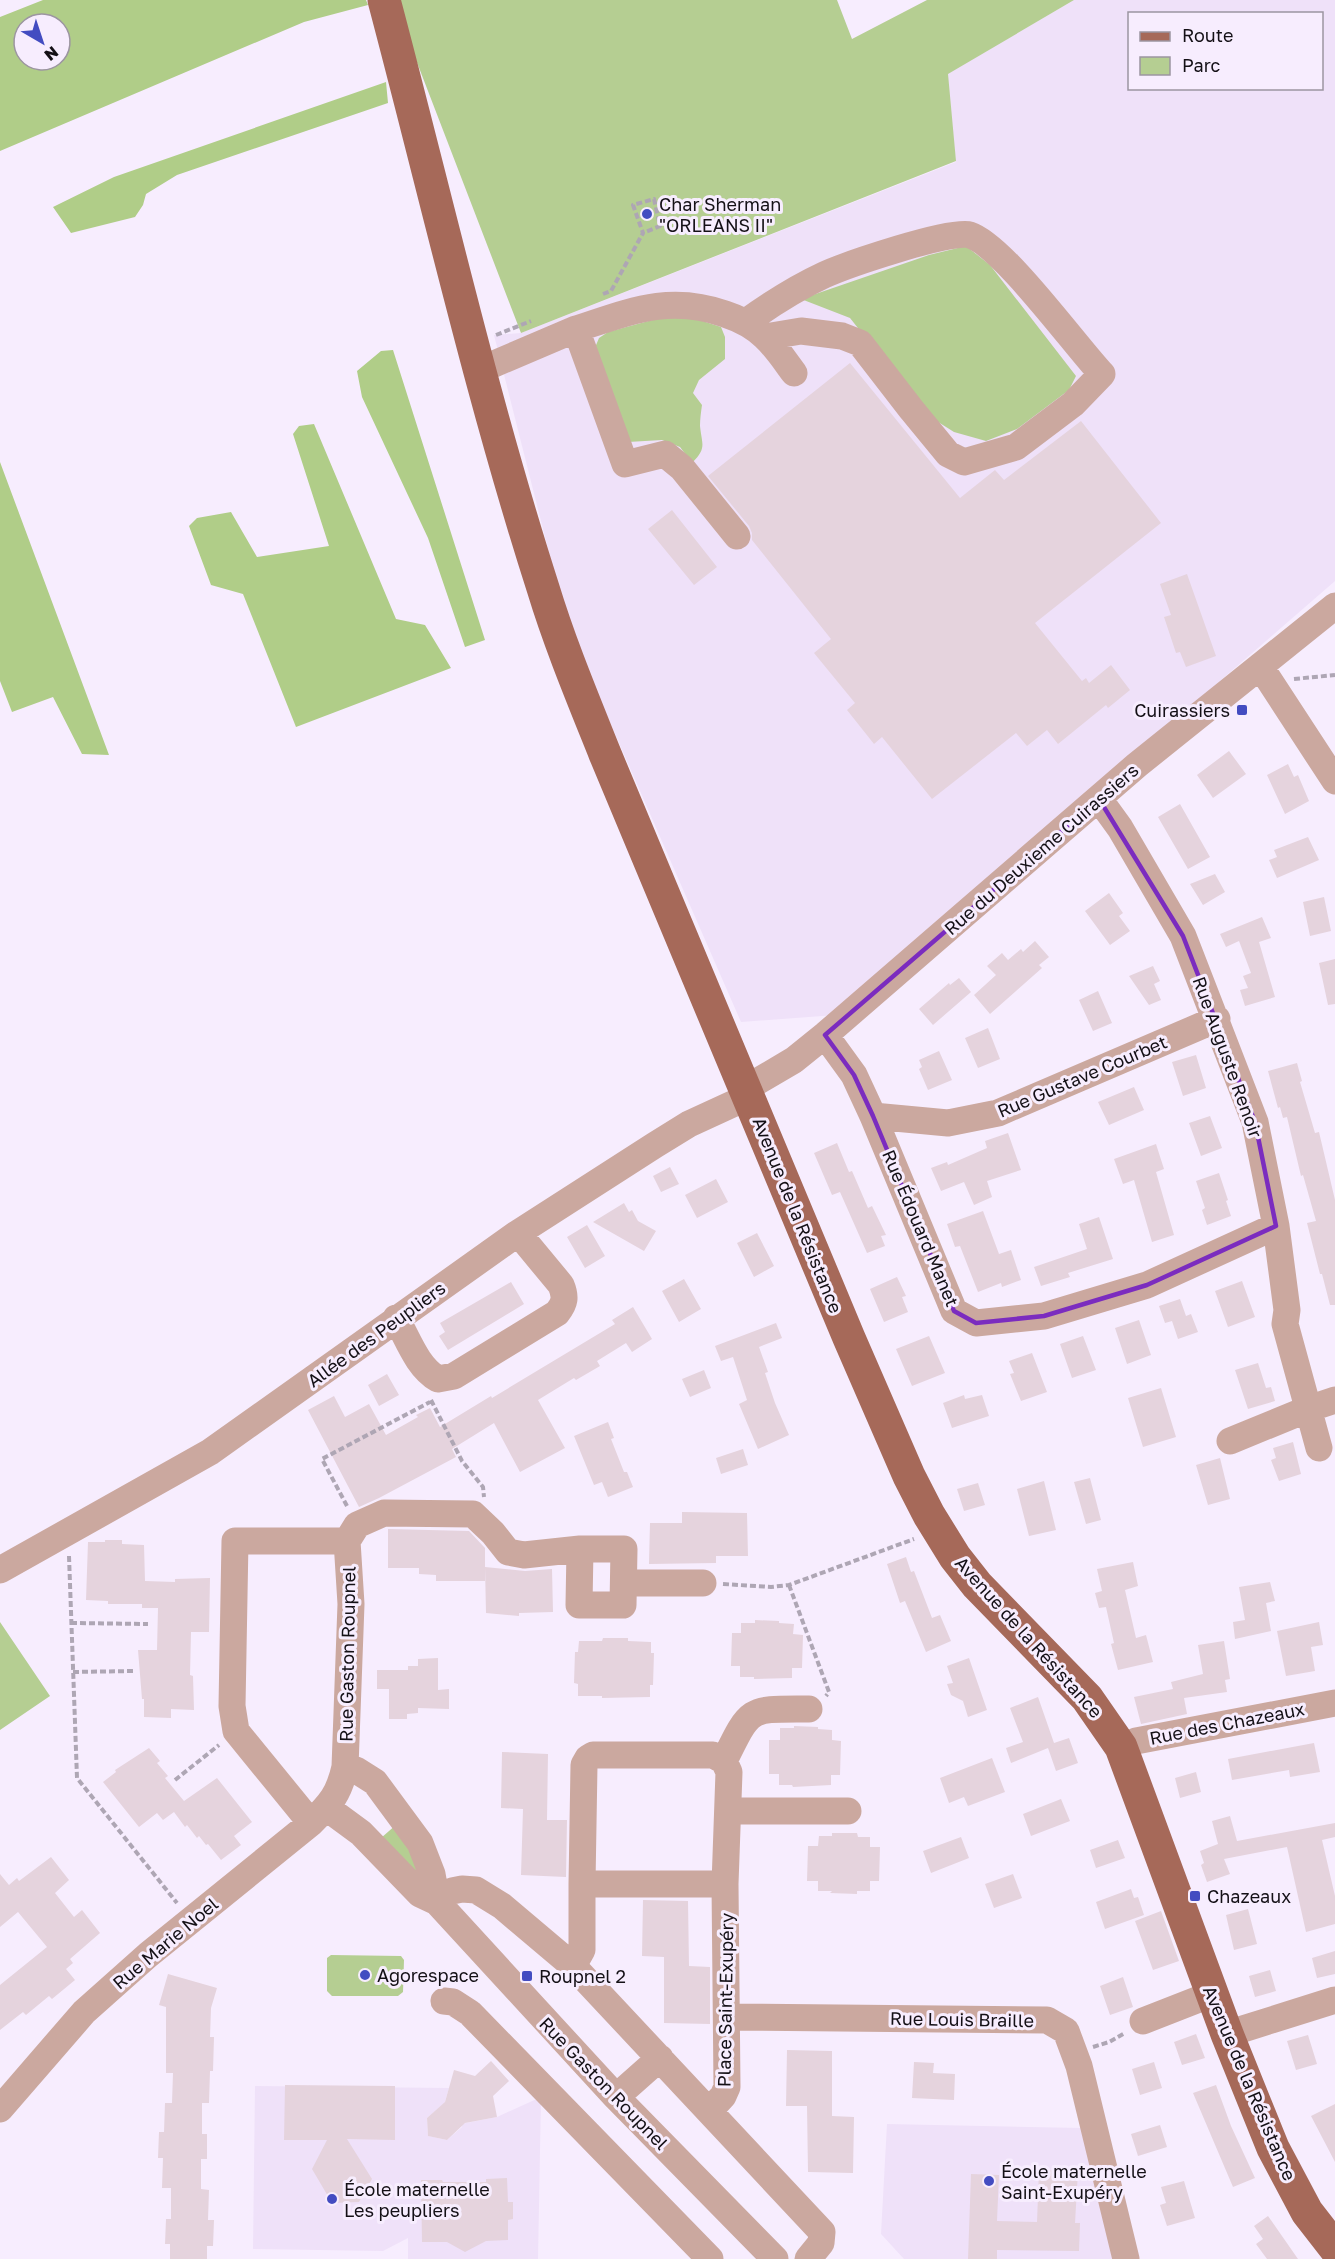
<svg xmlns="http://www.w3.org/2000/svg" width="1335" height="2259" font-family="'Golos Text',sans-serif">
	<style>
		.built { fill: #efe1f9; fill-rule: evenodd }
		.green { fill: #b5ce92 }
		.forest { fill: #b0cd88; fill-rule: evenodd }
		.building { fill: #e5d3dd }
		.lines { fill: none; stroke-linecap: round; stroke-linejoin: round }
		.path { stroke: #aea6b4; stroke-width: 4; stroke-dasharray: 6 3; stroke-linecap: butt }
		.minor { stroke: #cba89f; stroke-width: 27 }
		.major { stroke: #a66959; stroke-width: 33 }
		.marked { fill: none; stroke: #7b2cbf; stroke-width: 4.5; stroke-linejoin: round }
		.poi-dot { fill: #434cc1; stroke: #f7edfe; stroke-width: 2 }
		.labels { text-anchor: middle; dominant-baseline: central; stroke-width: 6; stroke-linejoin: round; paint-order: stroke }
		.poi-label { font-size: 18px; fill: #141016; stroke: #f7edfe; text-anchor: start }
		.street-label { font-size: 18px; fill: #141016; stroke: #f7edfe }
	</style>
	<rect width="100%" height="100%" fill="#f7edfe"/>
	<path class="built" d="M1074,0h261v581l-499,434 -95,7 -174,-398 -73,-289 27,-2 435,-171 -9,-88zM1130,14h192v74h-192z
		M255,2086l194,2 -5,17h-2l-15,13 1,18 19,4 15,-13 -1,-3 36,-7 44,-20 -3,162h-130v-21l-25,13 -130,-2z
		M887,2124l195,4 31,131h-209l-23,-25z"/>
	<path class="green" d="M393,0h444l15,39 75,-39h147l-126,74 8,87 -435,172z
		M966,246l24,19 86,111 -7,14 -52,39 -31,12 -32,-9 -27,-17 -77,-97 -49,-19 128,-44z
		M678,313l43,14 4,10v22l-26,21 -6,13 9,12c-1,7 -2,14 -2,21 2,19 7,22 -8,37l-12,-16 -18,-7 -34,2 -34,-92 5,-12 9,-6z
		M0,1622l50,74 -50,34z
		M397,1824l25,40 -6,8 -35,-34z
		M331,1955l70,1 3,4 -1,32 -5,4h-66l-5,-5v-33z"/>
	<path class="forest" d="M43,0h323l2,5 -64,17 -304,129v-134zM24,24h36v36h-36z
		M386,82l2,21 -211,72 -31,19 -3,11 -8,12 -64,16 -18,-26 61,-30z
		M393,350l92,290 -20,7 -37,-109 -66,-141 -5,-26 24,-20z
		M314,424l82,195 29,6 26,43 -155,59 -53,-133 -32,-9 -22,-59 8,-8 34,-6 26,45 72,-11 -36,-112 6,-8z
		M0,462l109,293 -27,-1 -29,-57 -41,15 -12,-31z"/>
	<path class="building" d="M850,363l110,135 35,-28 9,10 77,-59 80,102 -126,100 47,58 4,-3 3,5 22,-18 19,25 -22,18 -2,-3 -48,39 -11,-14 -20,16 -11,-13 -84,66 -50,-62 -8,7 -27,-34 8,-7 -41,-50 17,-14 -79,-99v-7l-3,-7 -41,-50z
		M672,510l45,57 -23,18 -46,-56z
		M1187,574l29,82 -30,11 -6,-15 -4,1 -12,-36 7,-2 -11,-31z
		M1229,751l17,23 -33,24 -16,-23z
		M1288,764l6,13 4,-2 11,26 -24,13 -18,-39z
		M1180,804l30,53 -22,12 -30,-52z
		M1308,837l11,23 -42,18 -8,-18 8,-3 -3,-7z
		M1215,874l10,18 -22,13 -13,-21z
		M1109,893l14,20 -4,3 11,15 -20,14 -25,-34z
		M1324,897l7,34 -21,5 -7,-34z
		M1262,917l9,21 -12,4 16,55 -30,9 -5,-16 8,-2 -5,-12 8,-3 -12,-32 -13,6 -6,-13z
		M1035,941l14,16 -10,8 3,3 -52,46 -16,-19 22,-20 -9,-9 15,-13 6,7 13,-11 2,3z
		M1335,959v45l-7,1 -9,-42z
		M1153,966l7,15 -6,3 7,16 -12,5 -20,-29z
		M959,978l12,14 -38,33 -14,-16 30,-26 1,2z
		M1098,991l14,32 -19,8 -14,-31z
		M988,1028l12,31 -22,9 -13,-30z
		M939,1051l13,29 -24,10 -9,-21 3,-2 -3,-7z
		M1196,1055l10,33 -23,8 -11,-34z
		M1297,1063l5,18 -2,1 15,51 4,-1 16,68v105h-5l-8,-31h-2l-13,-51 9,-2 -13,-46 -2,1 -14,-59 -4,1 -3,-11 -2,1 -10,-37z
		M1134,1087l10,23 -35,15 -11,-23z
		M1210,1116l12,32 -21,8 -12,-33z
		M1008,1133l13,37 -34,11 5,16 -18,8 -10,-23 -23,9 -10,-23 16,-6 1,3 39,-17 -2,-7z
		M837,1143l12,29 3,-1 16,37 4,-2 14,29 -5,1 4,10 -18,7 -27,-61 -8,3 -18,-42z
		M1156,1144l8,25 -8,3 18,63 -22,7 -18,-62 -11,4 -9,-25z
		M670,1167l9,17 -18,8 -8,-16z
		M1219,1173l9,27 -2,1 5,15 -24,9 -5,-15 3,-2 -9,-27z
		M716,1179l12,23 -31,16 -12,-23z
		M624,1203l5,9 3,-2 6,11 18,10 -12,20 -51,-29z
		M983,1211l16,43 12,-4 10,30 -19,7 -1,-4 -23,9 -18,-46 -5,1 -8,-23z
		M1099,1217l14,42 -45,14 2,4 -29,9 -7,-19 53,-18 -8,-25z
		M587,1225l18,31 -20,12 -18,-31z
		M757,1233l17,33 -20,11 -17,-34z
		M897,1277l9,19 -4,1 6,15 -24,10 -14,-33z
		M684,1279l17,30 -22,13 -17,-31z
		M1242,1281l13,36 -27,10 -13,-36z
		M511,1282l13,22 -76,46 -9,-14 6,-4 -5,-9z
		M1180,1299l6,17 5,-2 7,18 -20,7 -6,-18 -7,2 -6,-17z
		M633,1307l19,32 -20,13 -6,-9 -29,18 3,5 -24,14 -2,-2 -36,22 27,48 -45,24 -26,-49 -42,26 4,8 -77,41 -20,9 -51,-97 26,-14 11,21 24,-13 17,31 32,-18 -2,-2 14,-7 10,19 51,-31 1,2 123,-74 -3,-4z
		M1139,1320l12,35 -24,9 -12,-36z
		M776,1323l6,15 -23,9 9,25 -3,1 10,30 14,32 -31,14 -19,-45 8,-4 -14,-43 -12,4 -6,-15z
		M929,1336l16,37 -33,13 -16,-37z
		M1083,1336l13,34 -24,8 -12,-34z
		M1032,1353l15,39 -26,9 -11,-27 4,-1 -5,-12z
		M1258,1363l8,25 5,-1 4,14 -27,8 -13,-39z
		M704,1370l7,18 -21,9 -8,-18z
		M387,1374l12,21 -20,11 -11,-21z
		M1161,1388l15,49 -33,10 -15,-49z
		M964,1395l1,4 17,-4 7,21 -37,12 -9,-25z
		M608,1422l6,16 -3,1 13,33h3l6,15 -25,10 -6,-15 -8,3 -20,-49z
		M1293,1442l8,32 -22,7 -8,-21 5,-2 -3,-10z
		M743,1449l5,16 -27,9 -5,-16z
		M1220,1458l10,41 -22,6 -12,-40z
		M1090,1478l11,42 -15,4 -12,-42z
		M1044,1481l12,49 -27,6 -12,-47z
		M978,1483l7,22 -21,6 -7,-22z
		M682,1512l65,1 1,43h-32v7l-67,1 1,-41h32z
		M388,1529l81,2 16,17v33h-49v-6l-17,-1v-6h-31z
		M105,1540h17v4l22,1 1,36 30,1v-3l35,-1 -1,54h-18l-1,43 3,1 1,34 -23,-1v9l-27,-1v-18h-2l-4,-49h19l1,-42h-16v-4h-34v-3l-22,-1 2,-58h17z
		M906,1557l5,15 3,-1 18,47 8,-3 11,26 -25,11 -21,-51 -5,2 -13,-39z
		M1133,1562l5,24 -13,4 11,48 10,-3 7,27 -35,8 -7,-26 3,-1 -8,-36 -7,1 -4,-15 7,-2 -5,-22z
		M485,1567l40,4 27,-2 1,43 -34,1v3l-33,-3z
		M1270,1582l5,19 -9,2 5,28 -36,8 -2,-17 12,-2 -6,-33z
		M755,1620l24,1v2l15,1 -1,10 10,1 -1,33h-10v10l-38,1v-2h-14v-11h-9l1,-33h9v-10h14z
		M1319,1622l4,23 -12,2 4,24 -29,5 -9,-45z
		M603,1638h25v3l23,1v11h3l-1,32h-3v12l-48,1v-2h-24v-12l-4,-1 1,-31h3l1,-11h23z
		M1224,1641l6,38 -5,1 2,12 -43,6 3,16 -46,10 -7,-27 39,-8 -2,-7 32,-8 -5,-29z
		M438,1658v32l11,-1v20l-31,-1v5l-11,1v5h-18v-30h-12v-19h31v-4h10v-7z
		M969,1658l18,52 -19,7 -5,-16 -12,-6 -4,-11 6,-1 -6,-17z
		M1038,1697l16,46 15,-5 9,25 -22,8 -8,-23 -37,15 -5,-15 17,-6 -13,-34z
		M794,1726l24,1v2l14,1v10l9,1 -1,34h-9v10l-38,2 -1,-2h-13v-11h-10v-34h11v-12h14z
		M1314,1743l6,29 -30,5 -1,-7 -57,10 -4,-21z
		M149,1748l11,13 -3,2 11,13 -3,2 19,23 33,-23 35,44 -18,14 7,9 -20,15 -13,-16 -2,1 -7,-9 -2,2 -10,-13 -2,2 -11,-15 -11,8 -6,-7 -18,14 -36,-45 13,-10 -1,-2z
		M502,1752l46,2 -1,66h20l-1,57 -45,-2 2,-66 -22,-1z
		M992,1758l13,34 -37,14 -4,-9 -15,6 -9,-25z
		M1196,1772l5,20 -21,6 -5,-20z
		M1061,1799l9,22 -39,15 -8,-22z
		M1230,1816l7,25 98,-18v14l-13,3 13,56v28l-29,8 -19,-85 -63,12 6,15 -23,8 -6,-17 3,-2 -4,-12 18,-7 -6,-23z
		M832,1833h25l1,4h12v10h10l-1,34h-9v10h-13v3l-27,-1 2,-2h-14v-10h-11l1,-35h10l1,-10h13z
		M961,1837l8,21 -38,15 -8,-22z
		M1118,1840l7,18 -29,10 -6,-18z
		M51,1857l18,23 -14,13 19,24 8,-7 18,23 -30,26 3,4 -7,6 9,11 -23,19 -3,-3 -23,19 -3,-3 -23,18v-45l47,-38 -29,-35 -18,15v-53l9,11 8,-7 2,3z
		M1013,1874l9,24 -28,10 -9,-24z
		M1131,1889l3,9 4,-1 6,18 -39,14 -9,-27z
		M643,1900l45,1 1,65 21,1v57l-46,-1v-66l-22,-1z
		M1248,1909l9,35 -23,6 -8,-35z
		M1161,1911l18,50 -26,9 -18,-49z
		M1335,1951v23l-18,4 -5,-20z
		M1270,1970l6,21 -21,6 -6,-21z
		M168,1974l49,14 -6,20 -1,29h4l-1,34h-3l-1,32h-7v31h5v25h-6v30l8,1 -1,30h6l-1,26h-6v13h-37v-15h-5l1,-25h5v-31h-9l1,-30h-5l1,-26h5l1,-29h7l1,-30h-7v-66l-7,-2z
		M1123,1977l10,30 -23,8 -10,-29z
		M1196,2034l9,24 -23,7 -8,-23z
		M1308,2035l9,29 -21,6 -9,-29z
		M787,2050l45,1v65l22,1 -1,56 -45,-1 -1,-66h-21z
		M491,2061l18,20 -16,15 4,21 -32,6 -18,17 -19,-4 -1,-18 18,-16 9,-32 21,6z
		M914,2062l20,1 -1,10 22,1 -1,26 -42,-2z
		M1154,2062l8,26 -22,7 -8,-26z
		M285,2085l110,1v54l-48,-1 25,40 -13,23 -27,1 -20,-34 15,-29h-43z
		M1216,2085l15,41 24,52 -22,9 -40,-94z
		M1335,2104v58l-24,-46z
		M1160,2125l7,22 -29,9 -7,-22z
		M1039,2170l39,1 -3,52h5l-1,28 -82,-1v9h-29l3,-85 28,1 -2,46 40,1z
		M507,2178l1,24h5v17l-5,1v20l-22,1 -21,11 -18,-10h-25l-1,-62h21l1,2h43v-3z
		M1184,2181l11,37 -28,8 -7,-21 6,-2 -5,-16z
		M1268,2216l30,43h-31l-11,-15 7,-5 -9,-13z"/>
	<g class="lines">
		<path class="path" d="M603,294l8,-3 32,-58 -10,-28 21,-6 6,27 -17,7
			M496,335l35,-14
			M1294,679l41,-4
			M431,1400l31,61 21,26 1,10
			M347,1506l-25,-47 108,-57
			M69,1556l8,222 100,125
			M723,1584l48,3 18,-2 125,-46
			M789,1585l40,107 -3,4
			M71,1623l77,1
			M73,1672l60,-1
			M175,1780l44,-35
			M1093,2047l16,-5 16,-9"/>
		<path class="minor" d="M746,322c25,-18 50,-34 78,-47 22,-10 127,-46 146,-40 33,11 104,109 132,139l-29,30 -57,43 -52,15 -16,-8 -37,-45 -51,-66 -18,-7 -41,-5 -36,6
			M576,329c53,-17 93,-35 149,-15 15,5 28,11 40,23 11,10 20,24 29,36
			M480,370l96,-41 49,135 40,-10 17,14 55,68
			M1260,666l75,115
			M1099,799l21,29 63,108 72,186 21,104 11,84 -2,14 34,124
			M825,1035l29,40 19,41 81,195 22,12 68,-7 103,-31 129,-59
			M873,1116l75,7 50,-10 219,-94
			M396,1318c12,21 21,49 42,61l16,-3 103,-63c8,-10 9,-16 4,-28l-43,-52
			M1230,1441l78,-32 27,-9
			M347,1541l10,-16 27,-12 89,1 20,19 15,19 16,3 56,-6h44l-1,56h-44l1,-56
			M0,1570l210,-118 308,-219 137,-88 34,-21 50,-23 16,-18 39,-23 31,-25 312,-270 198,-159
			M624,1583h79
			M1121,1747l15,-6 199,-38
			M724,1761c27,-55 24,-52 85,-52
			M345,1767l11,3 19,12 45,61 12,31 5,28
			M327,1808l34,25 59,61 17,8 179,195 159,162
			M728,1811h120
			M311,1823l-75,-92 -4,-25 3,-165h112
			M582,1884l2,-119 4,-7 5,-3h120l11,6 5,11 -4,112 2,203 -4,9 -13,14
			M437,1902l15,-11 10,-2 14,1 26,16 71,60 249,266 -1,11 -13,16
			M573,1966l9,-16v-66h143
			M444,2001l9,1 17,11 240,246
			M727,2017l320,3 19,11 13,35 47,193
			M1143,2021l69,-27
			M1227,2034l108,-34
			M616,2097l44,-39
			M0,2109l84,-97 64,-57 163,-132c20,-20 28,-29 34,-56l6,-163 -4,-63"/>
		<path class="major" d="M384,0c52,196 97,395 159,588 17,56 40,111 62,166l244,584 60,138 20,39 26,42 22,28 110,113 34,49 106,287 46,114 34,64 28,36"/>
	</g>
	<path class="marked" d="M1099,799l84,137 72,186 21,104 -129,59 -103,31 -68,7 -22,-12 -81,-195 -19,-41 -29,-40z"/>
	<g class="poi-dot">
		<circle cx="647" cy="214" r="6"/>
		<rect x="1236" y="704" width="12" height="12" rx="3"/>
		<rect x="1189" y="1890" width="12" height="12" rx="3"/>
		<circle cx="365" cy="1975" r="6"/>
		<rect x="521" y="1970" width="12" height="12" rx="3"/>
		<circle cx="989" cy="2181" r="6"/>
		<circle cx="332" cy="2199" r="6"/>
	</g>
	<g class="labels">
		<g class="poi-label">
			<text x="659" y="204">Char Sherman<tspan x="659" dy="21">"ORLEANS II"</tspan></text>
			<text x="1230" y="710" text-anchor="end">Cuirassiers</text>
			<text x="1207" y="1896">Chazeaux</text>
			<text x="377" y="1975">Agorespace</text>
			<text x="539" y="1976">Roupnel 2</text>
			<text x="1001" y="2171">École maternelle<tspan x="1001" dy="21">Saint-Exupéry</tspan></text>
			<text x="344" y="2189">École maternelle<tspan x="344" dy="21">Les peupliers</tspan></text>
		</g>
		<g class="street-label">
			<text transform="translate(1041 849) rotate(-41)">Rue du Deuxieme Cuirassiers</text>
			<text transform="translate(1228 1057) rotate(70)">Rue Auguste Renoir</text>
			<text transform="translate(1082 1076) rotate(-23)">Rue Gustave Courbet</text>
			<text transform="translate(798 1215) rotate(68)">Avenue de la Résistance</text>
			<text transform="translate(921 1228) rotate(67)">Rue Édouard Manet</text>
			<text transform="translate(376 1334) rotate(-36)">Allée des Peupliers</text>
			<text transform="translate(1029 1637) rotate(48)">Avenue de la Résistance</text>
			<text transform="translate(347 1654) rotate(-89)">Rue Gaston Roupnel</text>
			<text transform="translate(1227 1723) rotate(-11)">Rue des Chazeaux</text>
			<text transform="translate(165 1943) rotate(-40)">Rue Marie Noel</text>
			<text transform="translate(725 2000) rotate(-89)">Place Saint-Exupéry</text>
			<text transform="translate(962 2019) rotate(1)">Rue Louis Braille</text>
			<text transform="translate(604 2083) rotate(46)">Rue Gaston Roupnel</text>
			<text transform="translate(1250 2083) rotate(67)">Avenue de la Résistance</text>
		</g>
	</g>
	<rect x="1128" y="12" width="195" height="78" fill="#f7edfe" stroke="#9c95a1" stroke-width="1.5"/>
	<rect x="1140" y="32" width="30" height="9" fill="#a66959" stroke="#9c95a1" stroke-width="1.5"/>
	<text x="1182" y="42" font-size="18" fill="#141016">Route</text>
	<rect x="1140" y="57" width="30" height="18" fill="#b5ce92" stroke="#9c95a1" stroke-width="1.5"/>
	<text x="1182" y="72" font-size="18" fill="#141016">Parc</text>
	<g transform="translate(42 42) rotate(141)"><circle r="28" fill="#f7edfe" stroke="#9c95a1" stroke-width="1.5"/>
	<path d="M0-4.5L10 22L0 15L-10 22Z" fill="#434cc1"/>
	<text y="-9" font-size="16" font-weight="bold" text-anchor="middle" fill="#141016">N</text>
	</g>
</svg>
